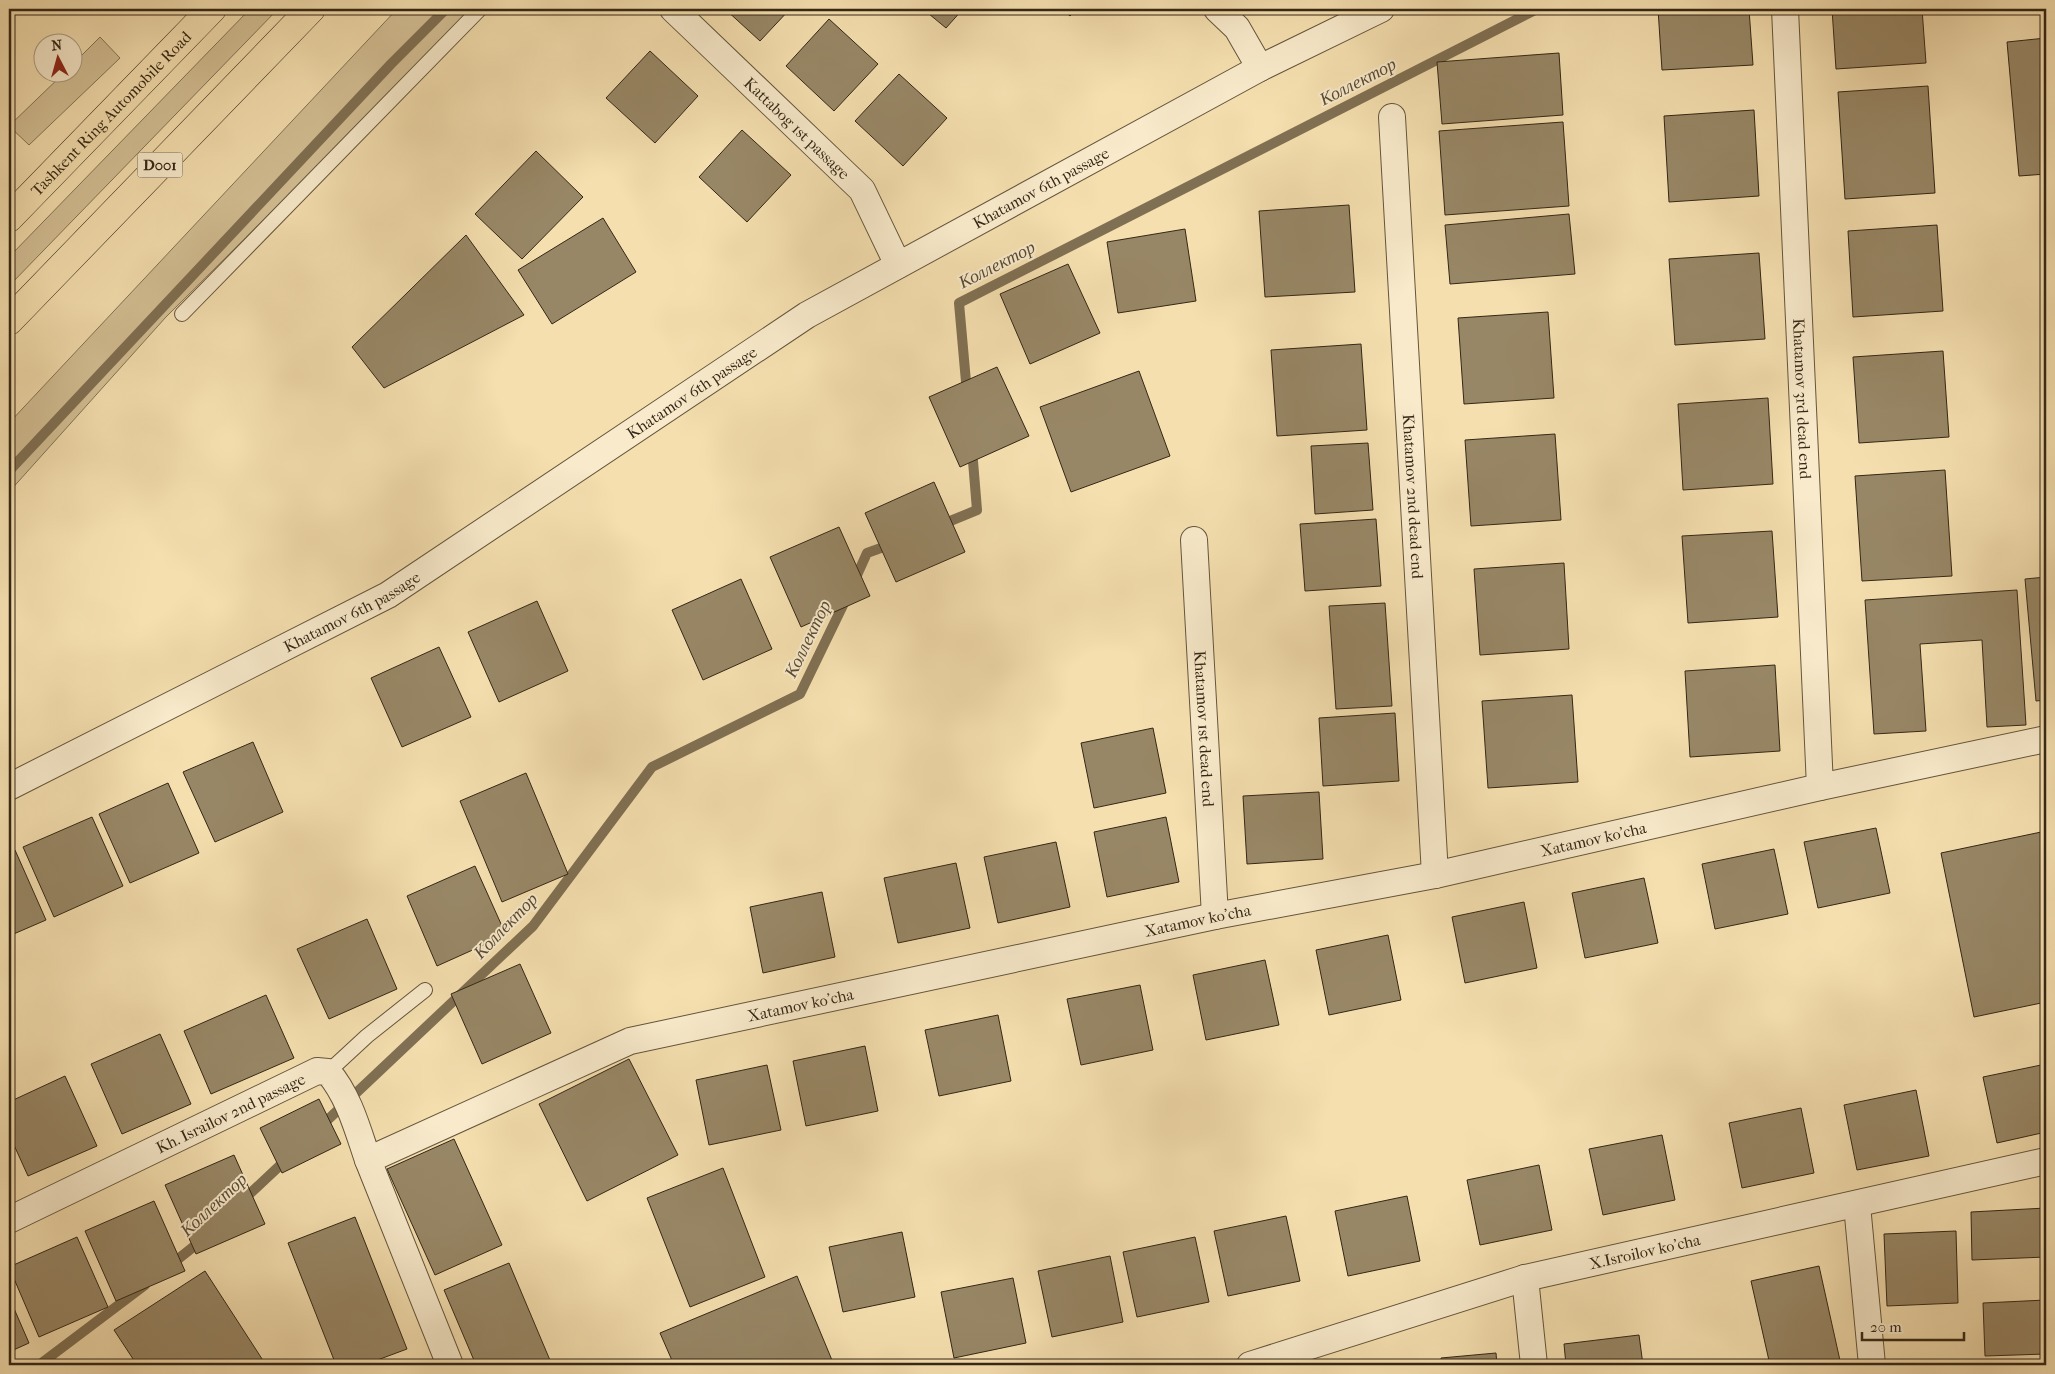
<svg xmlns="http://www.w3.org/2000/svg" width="2055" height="1374" font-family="'IM FELL French Canon',serif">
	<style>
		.green { fill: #d4c095; stroke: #847456 }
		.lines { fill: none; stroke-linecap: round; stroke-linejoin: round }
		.stream { stroke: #807053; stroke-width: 10 }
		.building { fill: #988766; stroke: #342716 }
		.service-casing { stroke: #64553c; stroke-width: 16 }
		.minor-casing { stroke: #64553c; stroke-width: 28 }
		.trunk-casing { stroke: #342716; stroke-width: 29 }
		.service { stroke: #f8eacb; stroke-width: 14 }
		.minor { stroke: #f8eacb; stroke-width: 26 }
		.trunk { stroke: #f5dfaf; stroke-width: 28 }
		.labels { text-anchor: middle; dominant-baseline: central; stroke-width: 4; stroke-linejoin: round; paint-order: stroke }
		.shield { fill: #f8eacb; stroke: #6f624c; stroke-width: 1 }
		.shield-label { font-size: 15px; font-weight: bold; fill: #342716 }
		.street-label { font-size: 16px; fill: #342716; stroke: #f8eacb }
		.water-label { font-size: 18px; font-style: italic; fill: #5a4b34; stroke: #f8eacb }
	</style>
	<rect width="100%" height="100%" fill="#f5dfaf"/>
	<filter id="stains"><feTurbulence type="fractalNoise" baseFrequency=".004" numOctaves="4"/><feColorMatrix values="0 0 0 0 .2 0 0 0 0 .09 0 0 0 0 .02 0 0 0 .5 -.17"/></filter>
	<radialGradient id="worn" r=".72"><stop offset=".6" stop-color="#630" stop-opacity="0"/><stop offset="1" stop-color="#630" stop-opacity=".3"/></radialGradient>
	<path class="green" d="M250,9h28l-269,277v-29z
		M397,9h79l-310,308 -157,175v-69z
		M100,37l20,21 -91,87 -20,-19 55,-53 8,-1 1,-8z"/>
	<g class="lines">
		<path class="stream" d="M967,393l-8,-90 578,-294
			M9,471l382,-407 55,-55
			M938,526l39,-16 -5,-61
			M853,584l14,-31 25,-9
			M319,1128l214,-202 119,-159 148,-73 47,-97
			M241,1202l48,-45
			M168,1267l34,-27
			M39,1365l106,-80"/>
	</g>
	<path class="building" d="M725,9h65l-30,32z
		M923,9h40l-17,19z
		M1062,9h15l-7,7z
		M1658,9h91l4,56 -91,5z
		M1832,9h90l4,54 -90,6z
		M829,19l49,45 -44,47 -48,-45z
		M2046,38v136l-27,2 -12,-134z
		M650,51l48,45 -43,47 -49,-45z
		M1559,53l4,62 -121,9 -5,-62z
		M899,74l48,44 -44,48 -48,-45z
		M1928,86l7,107 -90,6 -7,-107z
		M1754,110l5,86 -90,6 -5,-86z
		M1563,122l6,84 -124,9 -6,-84z
		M742,130l49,45 -44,47 -48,-45z
		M536,151l47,46 -61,62 -47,-45z
		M1349,205l6,87 -90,5 -6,-86z
		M1569,214l6,60 -125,10 -5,-59z
		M603,218l33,54 -84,52 -34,-54z
		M1937,225l6,86 -90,6 -5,-86z
		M1185,229l11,72 -78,12 -11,-71z
		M466,235l58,80 -140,73 -32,-41z
		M1759,253l6,86 -90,6 -6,-86z
		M1068,264l32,69 -70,31 -30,-70z
		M1548,312l6,86 -90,6 -6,-86z
		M1361,344l6,86 -90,6 -6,-86z
		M1943,351l6,86 -90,6 -6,-86z
		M997,367l32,69 -69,31 -31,-70z
		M1139,371l31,85 -99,36 -31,-85z
		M1768,398l5,86 -90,6 -5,-86z
		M1555,434l6,86 -90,6 -6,-86z
		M1368,443l5,67 -58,4 -4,-68z
		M1945,470l7,106 -90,5 -7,-105z
		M934,482l31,70 -69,30 -31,-69z
		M1376,519l5,67 -76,5 -5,-67z
		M839,527l31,69 -69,31 -31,-70z
		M1772,531l6,86 -90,6 -6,-87z
		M1564,563l5,86 -89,6 -6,-86z
		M2046,577v123l-10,1 -11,-122z
		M741,579l31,70 -69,31 -31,-70z
		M2017,590l9,135 -39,2 -5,-87 -62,4 6,87 -52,3 -9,-134z
		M537,601l31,70 -69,31 -31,-70z
		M1385,603l7,103 -56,3 -7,-103z
		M439,647l32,70 -69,30 -31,-69z
		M1775,665l5,86 -90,6 -5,-86z
		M1572,695l6,87 -90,6 -6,-87z
		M1395,713l4,68 -76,5 -4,-68z
		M1153,728l13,65 -72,15 -13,-65z
		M253,742l30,70 -68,30 -32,-70z
		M526,773l42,101 -66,28 -42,-101z
		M168,783l31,70 -69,30 -31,-69z
		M1319,792l4,67 -76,5 -4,-68z
		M92,817l31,69 -69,31 -31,-70z
		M1166,817l13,65 -72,15 -13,-65z
		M1876,828l14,65 -72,15 -14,-66z
		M2046,831v171l-72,15 -33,-164z
		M1056,842l14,65 -72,16 -14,-66z
		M1774,849l14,65 -73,15 -13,-65z
		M15,850l31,70 -37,16v-83z
		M956,863l14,65 -72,15 -14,-65z
		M475,866l31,69 -69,31 -30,-70z
		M1644,878l14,65 -73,15 -13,-65z
		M822,892l13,65 -72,16 -13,-66z
		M1524,902l13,66 -72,15 -13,-66z
		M367,919l30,70 -68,30 -32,-70z
		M1388,935l13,65 -72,15 -13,-65z
		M1265,960l14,65 -73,15 -13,-65z
		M520,964l31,69 -69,31 -31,-70z
		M1140,985l13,65 -72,15 -14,-66z
		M266,995l28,63 -83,36 -27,-63z
		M998,1015l13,66 -72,15 -14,-66z
		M160,1034l31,70 -69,30 -31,-70z
		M865,1046l13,65 -72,15 -13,-65z
		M629,1059l49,96 -91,46 -48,-97z
		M2046,1064v68l-49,11 -14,-66z
		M767,1065l14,65 -72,15 -13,-65z
		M65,1076l32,70 -69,30 -19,-42v-32z
		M1916,1090l13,66 -72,14 -13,-65z
		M319,1099l22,45 -59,29 -22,-45z
		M1801,1108l13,65 -72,15 -13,-65z
		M1662,1135l13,65 -72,15 -14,-66z
		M454,1139l48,106 -67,30 -48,-106z
		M234,1155l31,69 -69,30 -31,-69z
		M1539,1165l13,65 -72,15 -13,-65z
		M723,1168l42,109 -75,30 -43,-109z
		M1407,1196l13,65 -72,15 -13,-65z
		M154,1201l31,70 -69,30 -31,-70z
		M2046,1208v49l-74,3 -1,-48z
		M1286,1216l14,65 -72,15 -14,-65z
		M355,1217l52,132 -43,16h-28l-48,-122z
		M1956,1231l2,72 -71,3 -3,-72z
		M902,1232l13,65 -72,15 -14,-65z
		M77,1237l31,70 -69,30 -30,-70z
		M1195,1237l14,65 -72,15 -14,-65z
		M1110,1256l13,66 -71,15 -14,-66z
		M509,1263l43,102h-76l-32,-75z
		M1819,1266l22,99h-71l-19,-84z
		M205,1271l61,94h-129l-23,-35z
		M797,1276l37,89h-160l-14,-32z
		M1013,1278l13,65 -72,15 -13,-66z
		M9,1297l20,46 -20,9z
		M2046,1300v54l-61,2 -2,-53z
		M1639,1335l4,30h-77l-2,-21z
		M1496,1353l1,12h-55l-1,-7z"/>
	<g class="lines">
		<g class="service-casing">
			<path id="service" d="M182,314l298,-305
				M328,1072l39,-36 58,-46"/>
		</g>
		<g class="minor-casing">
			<g id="minor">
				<path id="s1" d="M673,9l189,181 36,75"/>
				<path d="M1217,9l20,19 23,40"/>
				<path id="s2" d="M1785,9l35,778"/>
				<path id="s3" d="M1392,117l43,758"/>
				<path id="s4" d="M1194,540l21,376"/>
				<path id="s5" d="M9,787l379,-192 419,-280 453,-247 121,-59"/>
				<path id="s6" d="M368,1160l262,-119 585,-125 220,-41 385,-88 226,-48"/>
				<path d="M1857,1205l15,160"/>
				<path id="s7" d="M9,1220l308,-149 11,1c21,24 30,59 40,88l82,205"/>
				<path d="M1525,1278l9,87"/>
				<path id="s8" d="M1250,1365l275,-87 521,-117"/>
			</g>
		</g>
		<g class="trunk-casing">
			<g id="trunk">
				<path id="s9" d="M9,218l203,-209"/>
				<path d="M9,321l302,-312"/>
			</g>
		</g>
		<use href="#service" class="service"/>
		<use href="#minor" class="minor"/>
		<use href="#trunk" class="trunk"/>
	</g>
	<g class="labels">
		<rect class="shield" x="137.5" y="152.5" width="45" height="25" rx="4"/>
		<g class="shield-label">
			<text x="160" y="165">D001</text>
		</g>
		<g class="street-label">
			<text stroke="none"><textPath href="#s9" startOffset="146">Tashkent Ring Automobile Road</textPath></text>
			<text stroke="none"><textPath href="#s1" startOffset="172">Kattabog 1st passage</textPath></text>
			<text stroke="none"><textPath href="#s5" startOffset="1195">Khatamov 6th passage</textPath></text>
			<text stroke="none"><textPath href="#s5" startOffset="790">Khatamov 6th passage</textPath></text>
			<text stroke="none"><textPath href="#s2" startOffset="390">Khatamov 3rd dead end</textPath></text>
			<text stroke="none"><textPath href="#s3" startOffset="380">Khatamov 2nd dead end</textPath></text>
			<text stroke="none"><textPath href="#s5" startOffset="385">Khatamov 6th passage</textPath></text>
			<text stroke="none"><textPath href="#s4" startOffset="189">Khatamov 1st dead end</textPath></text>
			<text stroke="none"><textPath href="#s6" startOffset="1272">Xatamov ko'cha</textPath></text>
			<text stroke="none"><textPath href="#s6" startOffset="868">Xatamov ko'cha</textPath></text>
			<text stroke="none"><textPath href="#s6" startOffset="462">Xatamov ko'cha</textPath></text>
			<text stroke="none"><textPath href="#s7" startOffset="246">Kh. Israilov 2nd passage</textPath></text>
			<text stroke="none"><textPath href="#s8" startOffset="411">X.Isroilov ko'cha</textPath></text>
		</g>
		<g class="water-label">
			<text transform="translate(1358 82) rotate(-27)">Коллектор</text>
			<text transform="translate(997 265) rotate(-27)">Коллектор</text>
			<text transform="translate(808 639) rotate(-64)">Коллектор</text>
			<text transform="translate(506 926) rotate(-46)">Коллектор</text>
			<text transform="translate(214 1205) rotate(-43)">Коллектор</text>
		</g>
	</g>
	<rect width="2055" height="1374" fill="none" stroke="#f5dfaf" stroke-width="30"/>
	<rect x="10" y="10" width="2035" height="1354" fill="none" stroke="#342716" stroke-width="2.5"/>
	<rect x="15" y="15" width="2025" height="1344" fill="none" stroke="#342716"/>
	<g transform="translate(58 58) rotate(354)"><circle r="24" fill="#f8eacb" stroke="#aa9c83"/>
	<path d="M0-4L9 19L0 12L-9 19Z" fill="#8f2418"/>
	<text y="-8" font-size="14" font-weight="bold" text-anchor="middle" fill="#342716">N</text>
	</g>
	<path d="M1862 1332v8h102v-8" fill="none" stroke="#342716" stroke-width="2.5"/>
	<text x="1870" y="1332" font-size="15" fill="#342716" stroke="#f8eacb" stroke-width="4" paint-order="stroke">20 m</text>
	<rect width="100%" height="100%" filter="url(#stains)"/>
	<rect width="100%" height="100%" fill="url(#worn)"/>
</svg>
